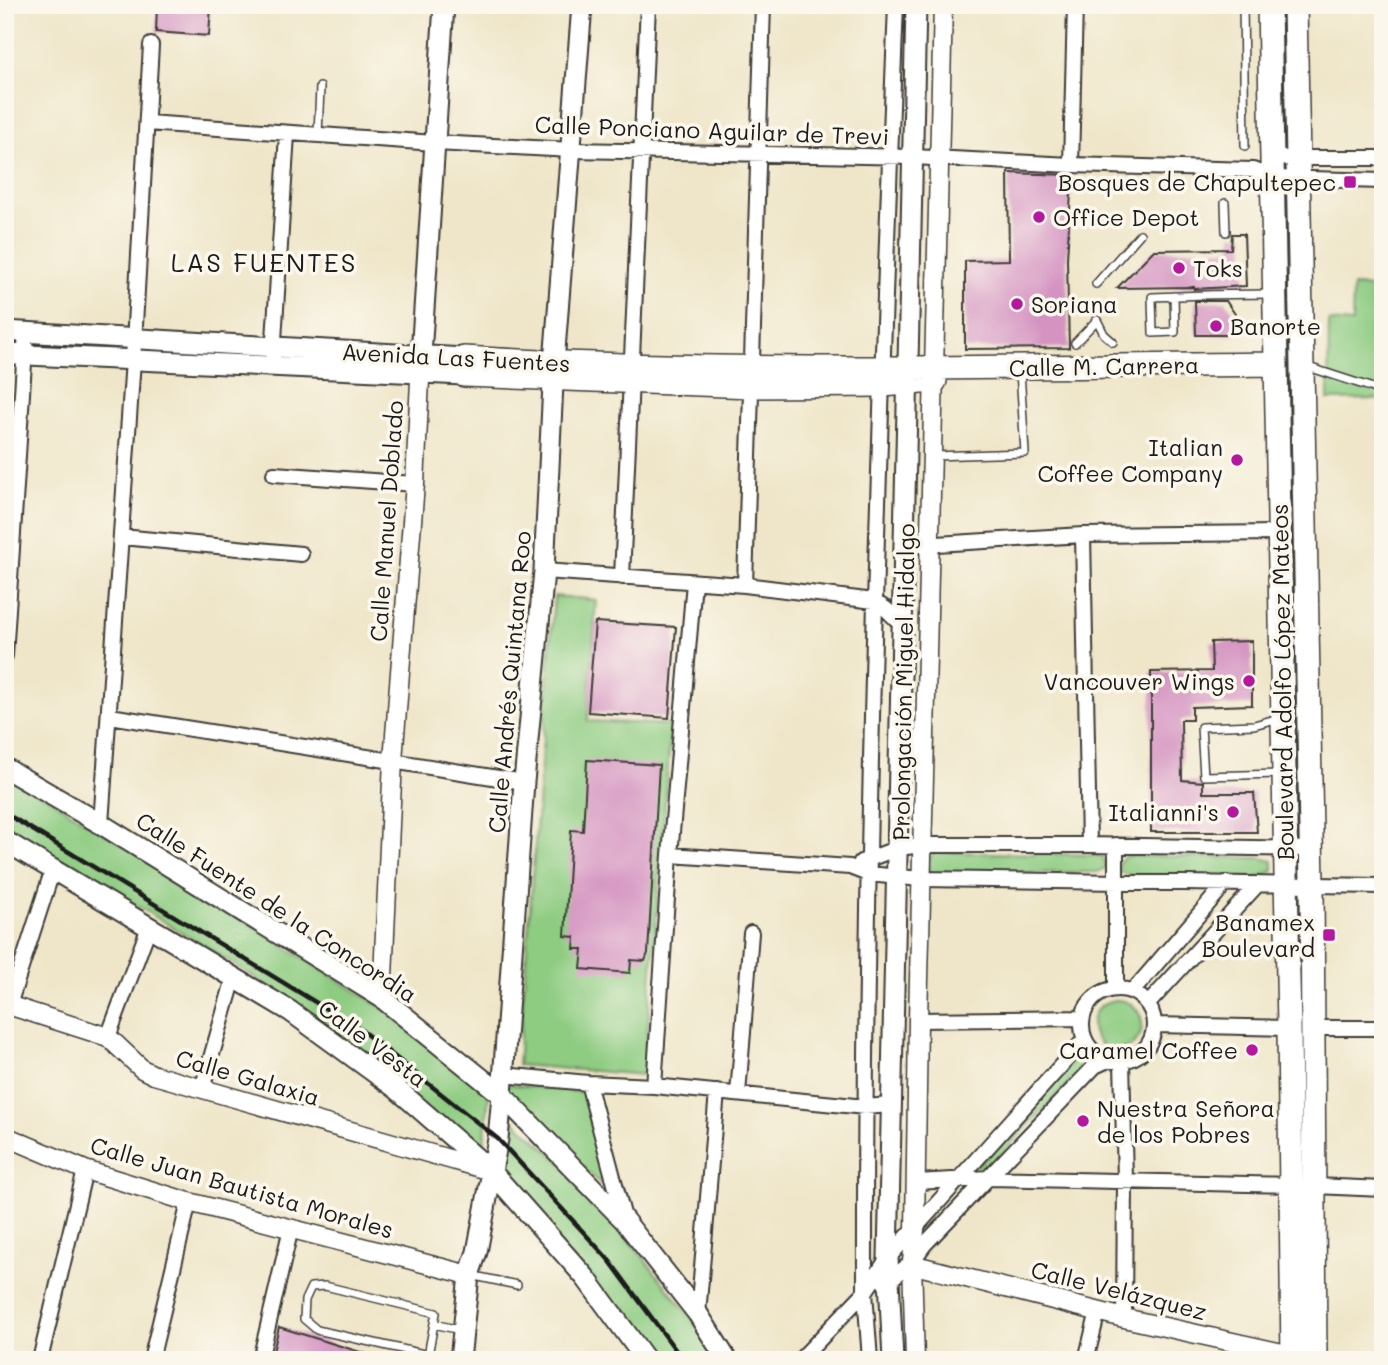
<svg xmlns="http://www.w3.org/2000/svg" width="1388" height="1365" font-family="Mali,sans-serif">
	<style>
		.green { fill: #8ecc82; stroke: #55744f; stroke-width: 2 }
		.building { fill: #d493c1 }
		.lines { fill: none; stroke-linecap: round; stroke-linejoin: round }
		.service-casing { stroke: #3c3a36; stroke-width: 10 }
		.minor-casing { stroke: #3c3a36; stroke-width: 18 }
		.tertiary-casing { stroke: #3c3a36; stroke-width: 21 }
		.secondary-casing { stroke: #3c3a36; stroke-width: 23 }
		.primary-casing { stroke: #3c3a36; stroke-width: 26 }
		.service { stroke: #fff; stroke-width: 7 }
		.minor { stroke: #fff; stroke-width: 14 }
		.tertiary { stroke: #fff; stroke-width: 18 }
		.secondary { stroke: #fff; stroke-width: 19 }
		.primary { stroke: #fff; stroke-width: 23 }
		.rail { stroke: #1c1c1c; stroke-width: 4.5 }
		.poi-dot { fill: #b5179e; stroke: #fbf7ec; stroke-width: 2.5 }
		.labels { text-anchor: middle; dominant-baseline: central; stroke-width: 7; stroke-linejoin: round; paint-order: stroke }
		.street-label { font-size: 23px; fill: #1c1c1c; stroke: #fbf7ec }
		.poi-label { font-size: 23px; fill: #1c1c1c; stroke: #fbf7ec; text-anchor: end }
		.quarter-label { font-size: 26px; letter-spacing: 2px; fill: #1c1c1c; stroke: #fbf7ec }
	</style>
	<rect width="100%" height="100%" fill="#fbf7ec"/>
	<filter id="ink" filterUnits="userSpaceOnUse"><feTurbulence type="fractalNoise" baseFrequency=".0143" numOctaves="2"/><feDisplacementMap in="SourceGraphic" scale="14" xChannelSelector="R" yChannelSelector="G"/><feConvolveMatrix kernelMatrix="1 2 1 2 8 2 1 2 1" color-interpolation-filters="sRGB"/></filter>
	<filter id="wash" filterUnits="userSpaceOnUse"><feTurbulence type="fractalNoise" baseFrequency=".00686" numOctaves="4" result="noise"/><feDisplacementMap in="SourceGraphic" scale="28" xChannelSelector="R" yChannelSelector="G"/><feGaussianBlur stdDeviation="1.57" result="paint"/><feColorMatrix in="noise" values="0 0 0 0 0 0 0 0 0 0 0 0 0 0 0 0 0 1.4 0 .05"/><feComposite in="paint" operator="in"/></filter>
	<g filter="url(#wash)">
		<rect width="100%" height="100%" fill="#efe6c9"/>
		<path class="green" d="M1353,286l30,2v111l-55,1 1,-79 23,2z
			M554,596l42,4 -8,121 83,4 -27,350 -126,-10z
			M5,771l378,237 106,84 -6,64 -193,-156 -69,-44 -166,-99 -50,-27z
			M935,852l163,3 6,5 2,7 -8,5 -164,2 -7,-4 3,-14z
			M1126,856l135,2 12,3v10l-18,8 -126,-4 -10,-3v-10z
			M1092 1025a25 25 0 1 1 50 0a25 25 0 1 1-50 0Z
			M1076,1057l6,4 1,6 -99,106 -11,-2z
			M507,1084l75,8 31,104 -105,-101z
			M508,1115l74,66 143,179h-71l-153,-184z"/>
		<g id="blocks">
			<path class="building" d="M157,5h54l-2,31 -53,-4z
				M1008,173l64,2 -5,84 2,89 -104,1v-88l44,-1z
				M1232,234h12l2,52 -52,3v-2l-77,1 37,-38 77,-1z
				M1195,301h31l11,16v18h-41z
				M595,622l81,5 -7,91 -81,-6z
				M1252,641v64l-60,2v13h-11l1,60 21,2v11h51l3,39h-106v-160l61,-1 -1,-29z
				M587,760l72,5 -11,188 -3,8 -14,-1 -1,13 -49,-4 2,-20h-9l1,-12 -10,-1 6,-106 12,1z
				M279,1327l97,30 -1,3h-104z"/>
		</g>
	</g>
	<g filter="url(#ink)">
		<use href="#blocks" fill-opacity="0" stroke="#3c3a36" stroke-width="2"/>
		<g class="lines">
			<g class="service-casing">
				<path id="service" d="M1243,5l2,141
					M318,135l2,-48
					M1225,203l1,29
					M1096,284l44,-50
					M1174,296l1,36 -22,1 -1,-36c40,-2 80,-3 121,-3
					M1075,343l22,-23 7,14 9,8
					M1305,366l68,22h10
					M933,456l92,-3 -5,-82
					M1279,718l-25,7 -53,2 3,49 77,-2
					M470,1275l47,10
					M325,1286l111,27 -8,42 -111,-25 -13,-11 1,-19 6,-13z
					M434,1324l26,6"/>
			</g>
			<g class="minor-casing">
				<path id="minor" d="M147,123l288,20 137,7 341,7 158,8 182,5 21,8 109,3
					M1273,158h110
					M1071,165l4,-160
					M273,356l14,-222
					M274,474l141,10
					M1083,535l6,310
					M122,537l179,17
					M904,546l179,-11 196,-2
					M544,571l201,14 129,16 12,8 16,16
					M622,577l26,-572
					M745,585l18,-580
					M5,656l21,-324
					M110,716l414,66
					M101,824l32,-464 18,-315
					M1116,845v143
					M670,855l180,12 18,7 53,5 462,7
					M861,862l37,-14 25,-3h166l222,4
					M1082 1025a36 36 0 1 1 72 0a36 36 0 1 1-72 0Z
					M1133,991l93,-108
					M1148,1004l110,-120
					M9,1005l44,-136
					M918,1020l164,-2
					M1155,1025l134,3
					M1313,1028h70
					M108,1037l41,-110
					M1122,1061l3,119 -1,138
					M503,1075l85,8 66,3 211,21 26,-2
					M588,1083l36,135
					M654,1086l16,-231 24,-273
					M202,1089l32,-111
					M738,1094l13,-161
					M916,1182l73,-4 301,7
					M1315,1186l68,3
					M885,1284l27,-22 12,-17 171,-179 13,-6
					M698,1314l19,-222
					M40,1360l45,-190
					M151,1360l38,-158
					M260,1360l31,-132
					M800,1360l65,-68 23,-34 197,-219
					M870,1360l-5,-68c-1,-429 14,-858 31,-1287
					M1086,1360l12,-49"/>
			</g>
			<g class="tertiary-casing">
				<path id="tertiary" d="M382,998l11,-238 22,-276 6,-125
					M5,1004l103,33 34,32 12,6 337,96
					M5,1136l80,34 104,32 280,73
					M912,1262l7,4 205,52 181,40
					M915,1360l-3,-98 3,-32 3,-210 25,-1015"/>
			</g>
			<g class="secondary-casing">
				<path id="secondary" d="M5,331l459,27
					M5,354l459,21
					M421,355l23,-350
					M5,768l96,56 281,174 120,97 122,125 74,94 29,46
					M5,841l285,170 107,78 94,82 94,106 61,83
					M460,1360l9,-85 8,-23 21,-113 4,-44 22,-313 20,-211 10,-208 28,-358
					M893,1360l-5,-102 28,-1253"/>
			</g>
			<g class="primary-casing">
				<path id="primary" d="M1269,5l20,1023 4,332
					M1295,5l17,879 3,476
					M464,358c270,16 542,9 812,6
					M464,375l288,11 130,-1 53,-4"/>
			</g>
			<use href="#service" class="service"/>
			<use href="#minor" class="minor"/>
			<use href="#tertiary" class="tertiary"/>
			<use href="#secondary" class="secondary"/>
			<use href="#primary" class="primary"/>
			<path class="rail" d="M5,813l356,217 137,109 111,121 74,100"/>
		</g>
	</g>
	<g class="poi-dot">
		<rect x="1343" y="175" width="14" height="14" rx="3.5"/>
		<circle cx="1039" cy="217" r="7"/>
		<circle cx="1179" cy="268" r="7"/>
		<circle cx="1017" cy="304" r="7"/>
		<circle cx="1216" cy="326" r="7"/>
		<circle cx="1237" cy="460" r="7"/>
		<circle cx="1249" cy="681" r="7"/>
		<circle cx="1233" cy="812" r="7"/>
		<rect x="1322" y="928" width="14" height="14" rx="3.5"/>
		<circle cx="1252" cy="1050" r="7"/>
		<circle cx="1083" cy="1121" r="7"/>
	</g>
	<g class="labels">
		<g class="street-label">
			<text transform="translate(712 130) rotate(2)">Calle Ponciano Aguilar de Trevi</text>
			<text transform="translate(456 357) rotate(3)">Avenida Las Fuentes</text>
			<text transform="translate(1104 366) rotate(-1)">Calle M. Carrera</text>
			<text transform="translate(386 521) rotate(-86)">Calle Manuel Doblado</text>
			<text transform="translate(509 682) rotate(-85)">Calle Andrés Quintana Roo</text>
			<text transform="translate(903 682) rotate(-89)">Prolongación Miguel Hidalgo</text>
			<text transform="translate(1282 682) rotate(-91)">Boulevard Adolfo López Mateos</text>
			<text transform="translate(277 907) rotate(33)">Calle Fuente de la Concordia</text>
			<text transform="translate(373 1043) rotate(37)">Calle Vesta</text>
			<text transform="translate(248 1077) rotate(16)">Calle Galaxia</text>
			<text transform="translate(242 1187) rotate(16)">Calle Juan Bautista Morales</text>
			<text transform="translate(1119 1290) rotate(14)">Calle Velázquez</text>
		</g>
		<g class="poi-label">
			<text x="1336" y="182">Bosques de Chapultepec</text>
			<text x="1053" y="217" text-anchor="start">Office Depot</text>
			<text x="1193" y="268" text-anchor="start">Toks</text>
			<text x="1031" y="304" text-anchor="start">Soriana</text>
			<text x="1230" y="326" text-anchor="start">Banorte</text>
			<text x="1223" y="447">Italian<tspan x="1223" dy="26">Coffee Company</tspan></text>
			<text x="1235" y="681">Vancouver Wings</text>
			<text x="1219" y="812">Italianni's</text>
			<text x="1315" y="922">Banamex<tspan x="1315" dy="26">Boulevard</tspan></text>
			<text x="1238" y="1050">Caramel Coffee</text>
			<text x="1097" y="1108" text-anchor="start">Nuestra Señora<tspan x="1097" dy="26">de los Pobres</tspan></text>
		</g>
		<g class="quarter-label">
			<text x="264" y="262">LAS FUENTES</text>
		</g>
	</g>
	<rect width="1388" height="1365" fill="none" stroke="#fbf7ec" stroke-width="28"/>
</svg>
